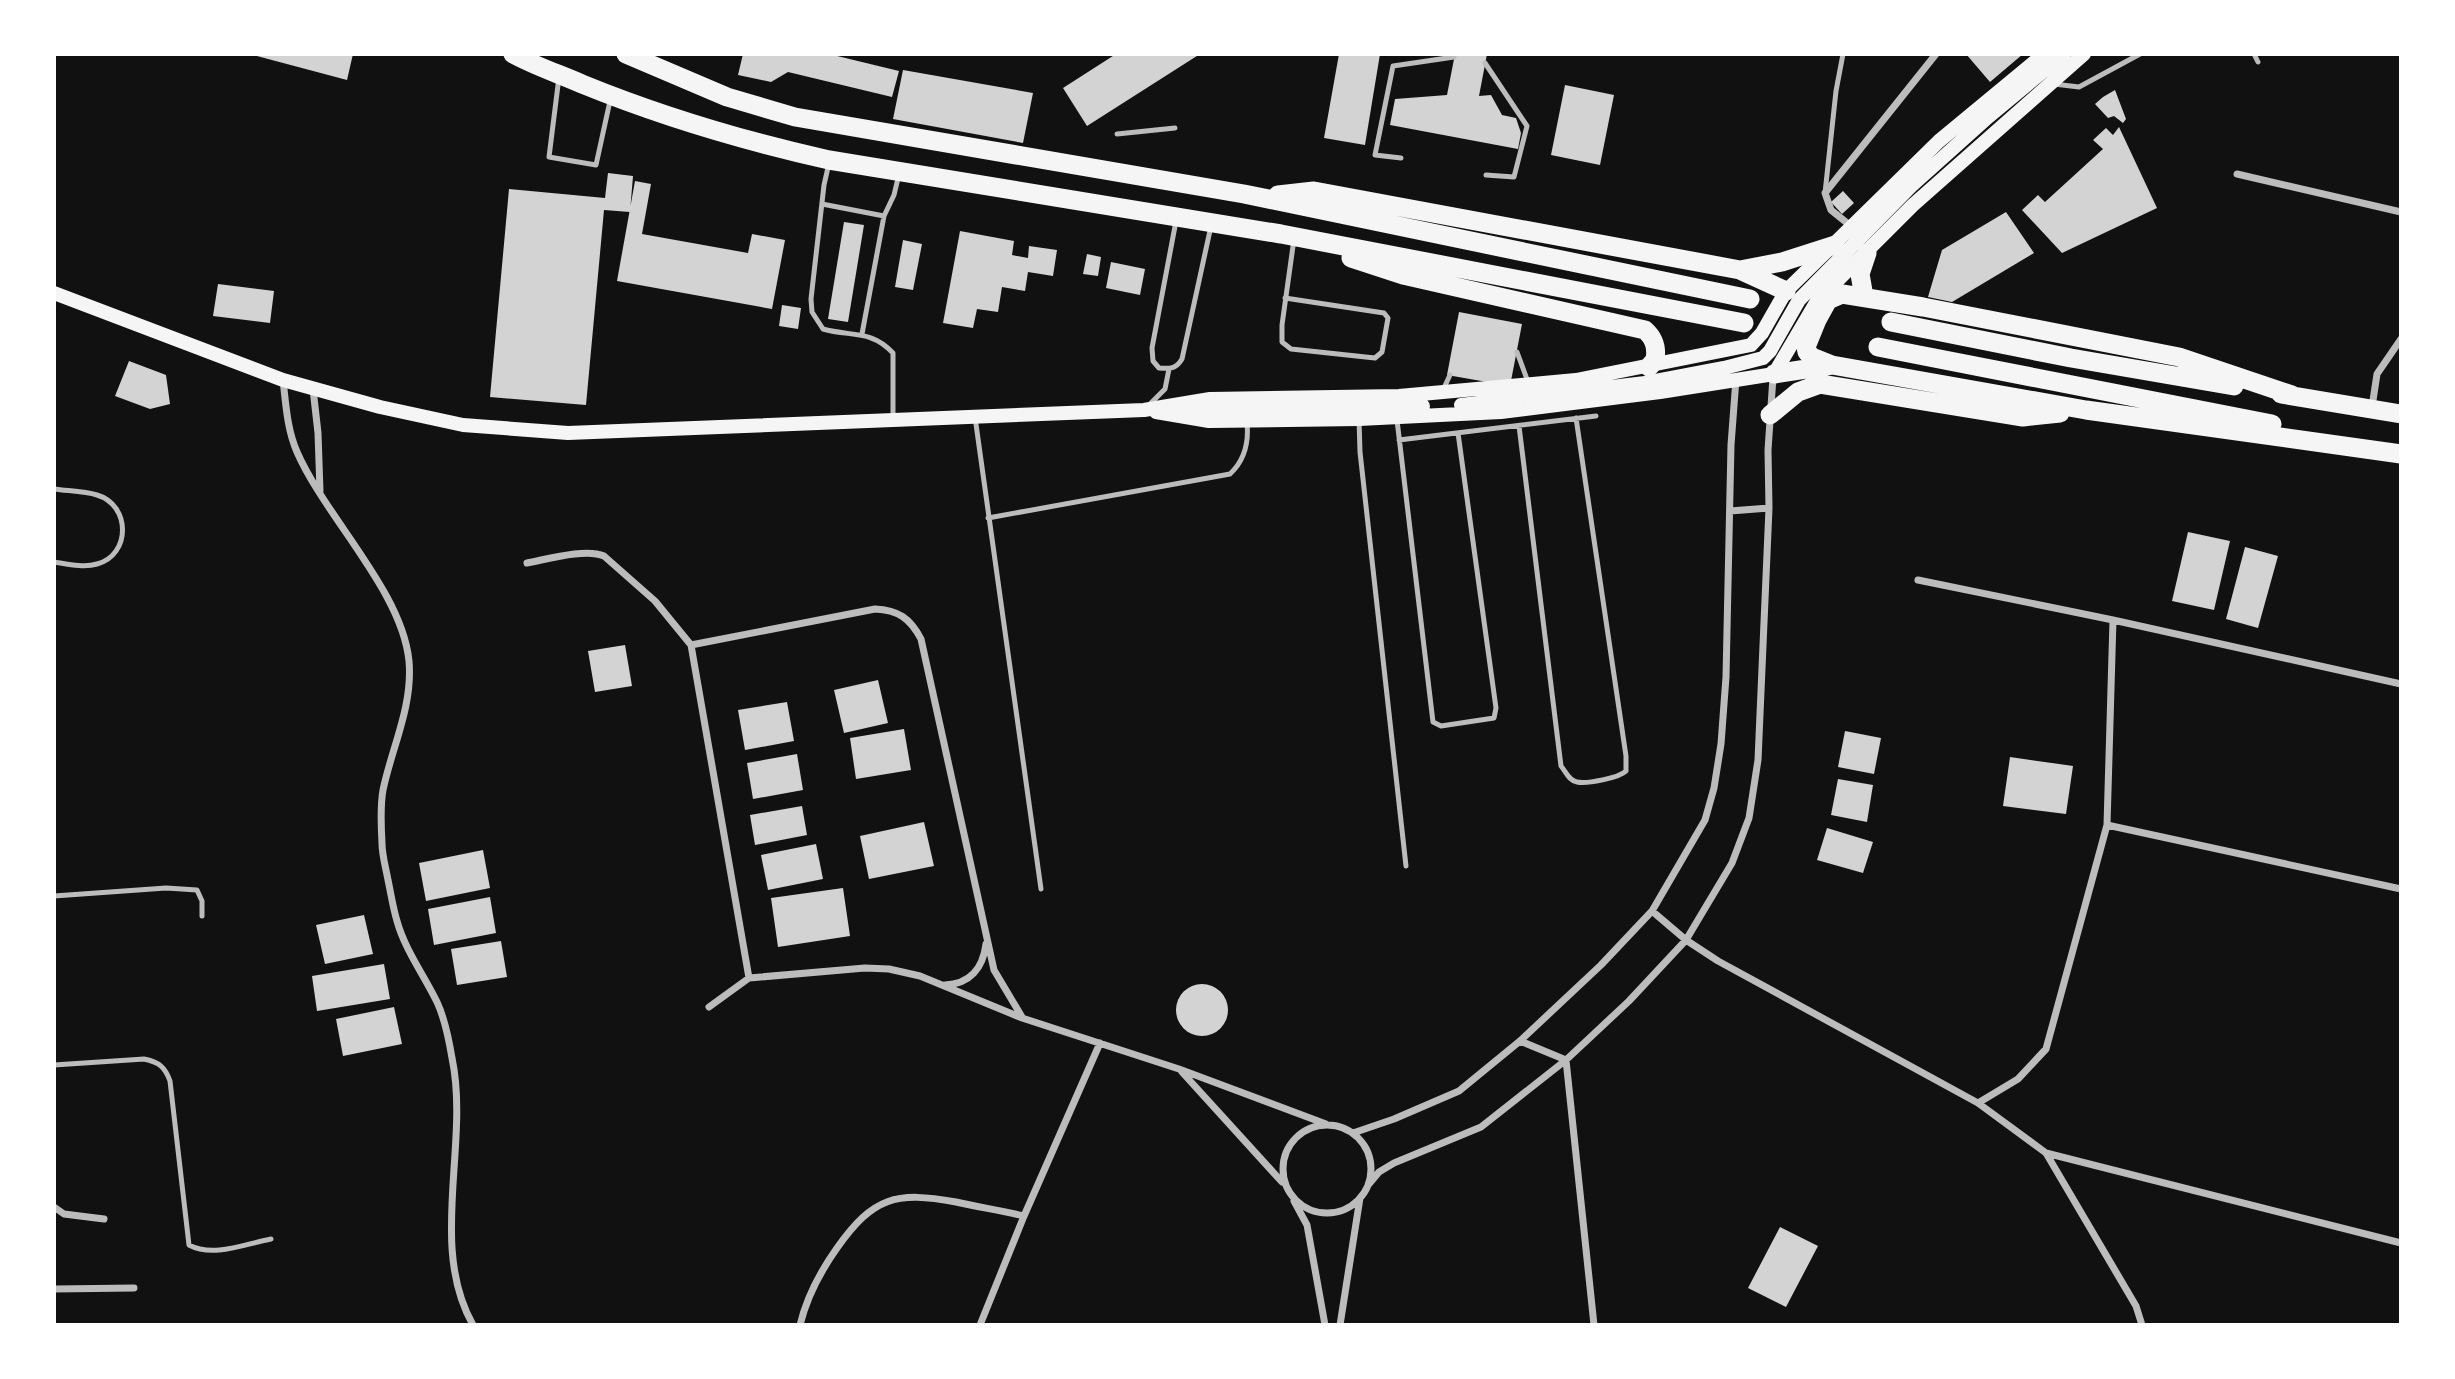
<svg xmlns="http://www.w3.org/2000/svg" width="2455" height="1379" font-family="Overpass,sans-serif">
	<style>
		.building { fill: #d3d3d3 }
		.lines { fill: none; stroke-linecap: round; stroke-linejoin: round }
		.service { stroke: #bcbcbc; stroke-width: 5 }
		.minor { stroke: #bcbcbc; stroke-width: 7 }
		.secondary { stroke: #f5f5f5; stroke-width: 14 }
		.trunk { stroke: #f5f5f5; stroke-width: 19 }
	</style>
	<rect width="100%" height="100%" fill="#111"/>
	<path class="building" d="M249,54h104l-6,26z
		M743,54h86l70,17 -7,26 -104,-25 -17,10 -33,-7z
		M1116,54h84l-113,72 -24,-38z
		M1339,54h41l-15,91 -41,-7z
		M1455,54h32l-8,42 12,-1 11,20 14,3 5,15 -3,16 -128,-24 5,-26 52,-4z
		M1966,54h57l-33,28z
		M903,70l130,23 -10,50 -130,-24z
		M1565,85l49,10 -14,70 -49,-10z
		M2115,90l11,29 -3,4 -9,-7 -6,2 -13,-14 8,-7z
		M2119,127l38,81 -95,45 -40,-43 16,-15 7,7 58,-53 -10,-9 13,-12 7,7z
		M608,173l25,3 -3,36 -26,-2 -18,195 -96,-8 19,-208 96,9z
		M635,181l16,3 -9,50 106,19 4,-19 33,6 -13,69 -155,-28z
		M1843,191l11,12 -12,11 -11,-12z
		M2006,212l28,41 -82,49 -24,-5 14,-47z
		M844,222l20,3 -16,97 -20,-3z
		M960,231l54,10 -2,14 16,3 1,-12 28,4 -4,26 -25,-4 -3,19 -23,-4 -4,25 -21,-3 -4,19 -30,-5z
		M903,240l19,4 -9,46 -18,-3z
		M1087,254l14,3 -3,19 -15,-2z
		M1111,262l34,7 -5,26 -34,-7z
		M218,284l56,7 -4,32 -57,-7z
		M782,305l19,3 -3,21 -19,-3z
		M1459,312l63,12 -12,62 -63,-11z
		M129,361l37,14 4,29 -20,5 -35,-13z
		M2188,532l42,9 -16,69 -42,-9z
		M2245,547l33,9 -20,72 -32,-9z
		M625,645l7,41 -37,6 -7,-41z
		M878,680l10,43 -44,10 -10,-43z
		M787,702l7,39 -49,9 -7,-40z
		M904,729l7,41 -55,9 -6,-41z
		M1845,731l36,7 -7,36 -36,-7z
		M797,754l6,36 -50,9 -6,-36z
		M2010,757l63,9 -7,48 -63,-8z
		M1838,779l35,6 -6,37 -36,-7z
		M802,806l5,29 -52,10 -5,-30z
		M924,822l10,44 -65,13 -9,-43z
		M1827,828l46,14 -10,31 -46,-13z
		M816,844l7,35 -55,11 -7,-35z
		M483,850l7,38 -64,13 -7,-38z
		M843,888l7,48 -72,11 -7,-49z
		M490,897l6,36 -62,12 -6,-36z
		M364,915l9,39 -48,10 -9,-39z
		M501,941l6,36 -50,8 -6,-36z
		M384,964l6,35 -73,12 -5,-35z
		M1176 1010a26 26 0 1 1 52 0a26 26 0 1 1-52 0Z
		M394,1007l8,37 -59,12 -7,-37z
		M1780,1227l38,19 -32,61 -38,-19z"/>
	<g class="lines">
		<path class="service" d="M2254,54l4,8
			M1485,63l42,63 -13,51 -28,-2
			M559,77l-10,80 47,8 14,-64
			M2054,84l25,3 61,-33
			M1117,134l58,-6
			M1401,158l-26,-3 18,-89 61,-9
			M829,163l-5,22 -13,114 1,13 11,17c27,8 48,0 70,24v65
			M1825,193l11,-102 7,-37
			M822,204l62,12
			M1176,221l-24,127 1,13 6,7c11,1 17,1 23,-9l29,-133
			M1285,298l99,15 4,5 -6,34 -7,6 -84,-9 -9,-7v-17l12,-86
			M862,334l22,-118 10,-21 5,-21
			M1517,352l11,30
			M1443,390l7,-15
			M1149,405l16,-16 4,-20
			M975,417l66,472
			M1359,419l1,33 46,414
			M1397,420l36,302 8,4 53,-8 2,-10 -38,-275
			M1519,426l42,340c5,6 8,15 16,16 10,2 42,-4 49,-11v-15l-50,-338
			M1399,440l197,-24
			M54,489c14,2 30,2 43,6 34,10 34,60 0,69 -13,4 -30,0 -43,-2
			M988,518l242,-44c15,-14 19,-31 17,-51
			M54,896l112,-8 31,2 5,11v15
			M54,1065l90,-6c15,3 21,8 26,22l19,164c24,13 56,-1 82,-6"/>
		<path class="minor" d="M2237,174l164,38
			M1852,227l-21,-17 -6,-17 111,-139
			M283,380c3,25 4,49 14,72 29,66 105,139 112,209 4,45 -17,86 -26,129 -3,17 -2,36 -1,53 0,13 4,25 6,37 3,14 5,28 9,41 8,29 27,54 40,81 8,17 12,38 15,56 18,85 -24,188 21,267
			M313,389l5,44 2,58
			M2372,407l5,-33 24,-35
			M1730,511l39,-3
			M527,563c21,-4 59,-15 77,-7l51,45 36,44 58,333
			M1918,580l195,40 288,64
			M691,645l184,-36c23,1 35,9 46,30l73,331 28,47
			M2107,825l294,64
			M1652,911l34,29 32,21 260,142 68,50 90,153 6,19
			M945,985c25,-1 38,-17 41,-41
			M709,1007l40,-29 116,-10 24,1 31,7 102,42 157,51 147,55
			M1520,1041l46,19 28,265
			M1182,1072l100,110
			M1978,1103l40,-24 28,-30 61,-224 6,-205
			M1283 1169a44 44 0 1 1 88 0a44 44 0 1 1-88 0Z
			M1353,1133l41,-14 65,-28 61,-50 81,-76 51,-54 53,-91 9,-32 7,-44 5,-67 5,-232 5,-66
			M2046,1153l355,90
			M1369,1184l10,-12 15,-9 87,-36 85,-67 63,-59 57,-61 46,-77 17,-45 9,-58 11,-252 -1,-58 5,-73
			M1294,1201l13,24 18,100
			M54,1207l10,7 40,5
			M54,1289l80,-1
			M800,1325c7,-29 20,-53 37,-77 36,-51 59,-57 119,-46 23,5 46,9 68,14
			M980,1325l44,-109 76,-173
			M1340,1325l20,-127"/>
		<path class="secondary" d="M54,293l229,87 97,27 83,18 105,8 576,-23 66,-11 189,-3 177,-16 175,-35 11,-12 24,-42 153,-150 105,-87
			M1461,405l184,-22 79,-15 39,-10 7,-7 29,-51 112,-114 77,-69 76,-63
			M1188,410l235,-4
			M1156,412l53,9 150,-2 142,-7 159,-20 114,-18 43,-73 96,-96 171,-151"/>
		<path class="trunk" d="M513,54c22,12 46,20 69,30 81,33 162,57 247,76l452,74 463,89
			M626,54l101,43 68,20 449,77 506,105
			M1278,195l36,-4 426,79 46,21
			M1351,258l52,17 242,55c10,9 12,18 10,30l-6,7
			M1740,270l42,-8 53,-17
			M1864,297l-4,-23 7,-21
			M1891,322l180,36 163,28
			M1878,347l394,77
			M1832,365l-20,-8 -5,-5 -1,-5 11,-27 11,-20 14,-6 81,13 256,50 113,38
			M1774,374l58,-9 254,45 315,44
			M2281,394l120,20
			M1770,415l28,-23 22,-8 203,33 37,-4"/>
	</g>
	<rect width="2455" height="1379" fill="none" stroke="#ffffff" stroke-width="112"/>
</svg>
